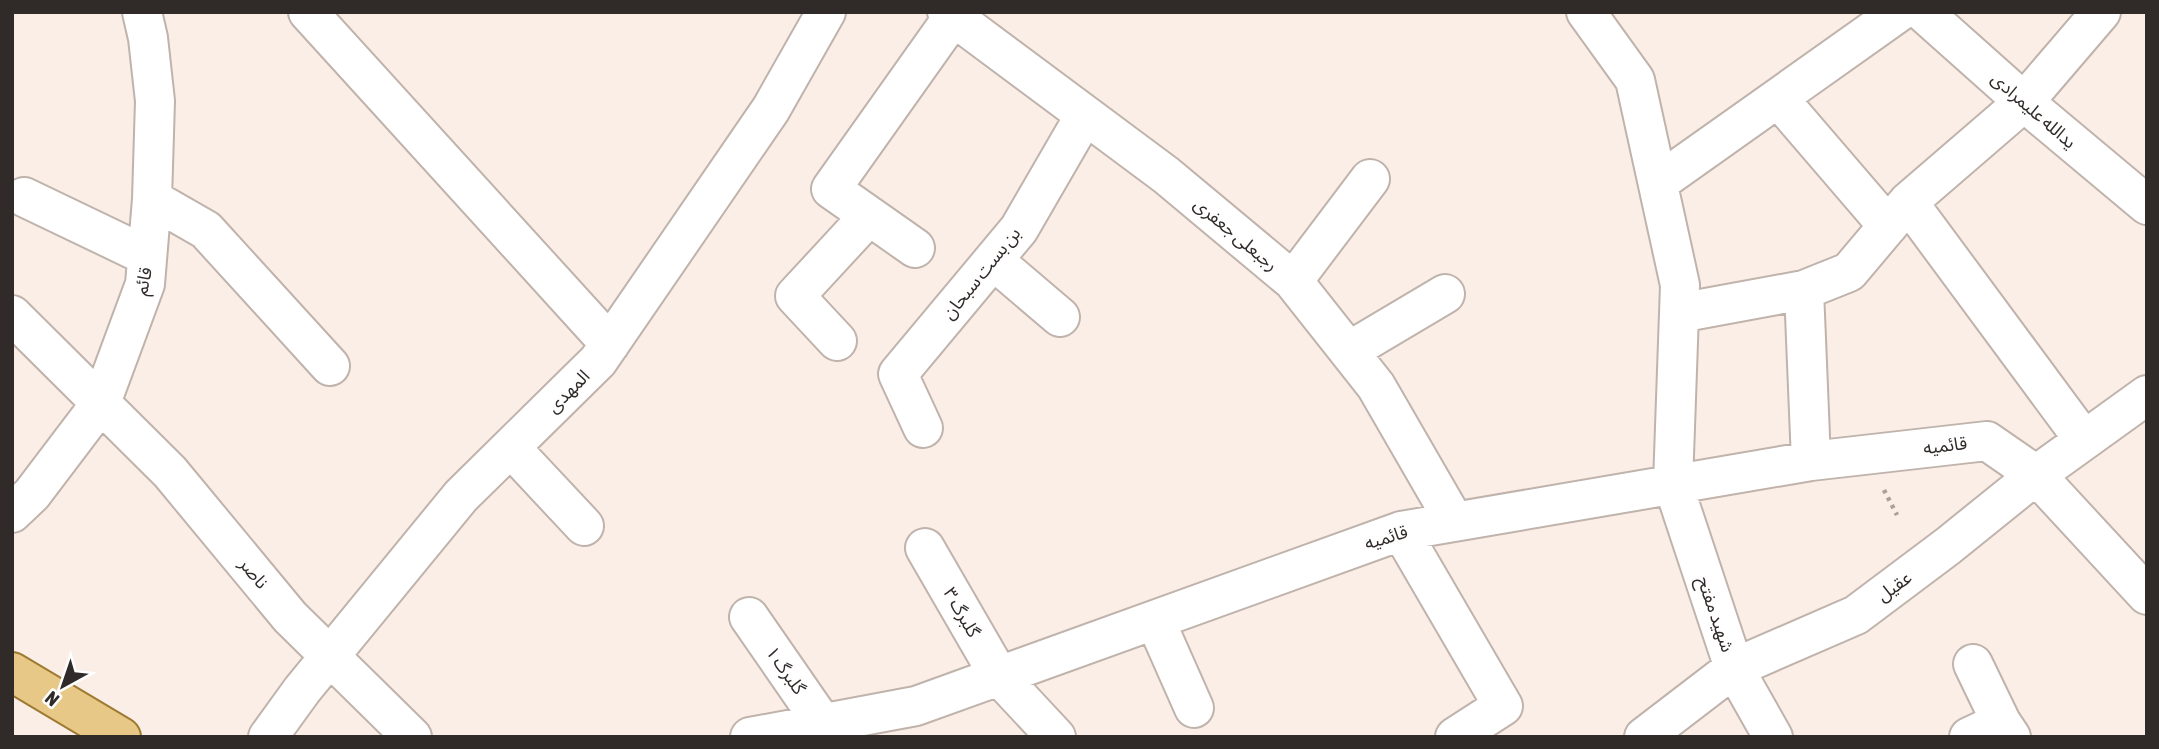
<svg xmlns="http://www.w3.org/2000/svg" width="2159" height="749" font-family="'Asap Condensed','Noto Sans Arabic',sans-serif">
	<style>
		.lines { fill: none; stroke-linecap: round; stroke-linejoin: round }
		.minor-casing { stroke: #bfb3ac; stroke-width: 42 }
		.major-casing { stroke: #9d7a31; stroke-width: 42 }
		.path { stroke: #aaa09b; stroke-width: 4.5; stroke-dasharray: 3.5 5; stroke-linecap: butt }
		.minor { stroke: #fff; stroke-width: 38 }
		.major { stroke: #e7c886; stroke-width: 38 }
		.labels { text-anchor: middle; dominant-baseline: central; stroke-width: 5; stroke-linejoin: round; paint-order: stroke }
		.street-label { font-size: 18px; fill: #302b29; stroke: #fefefe }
	</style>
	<rect width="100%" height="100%" fill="#fbeee7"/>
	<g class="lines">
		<g class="minor-casing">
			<path id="minor" d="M308,12l302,332
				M947,12l219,163 127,106 83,105 78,135
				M1586,12l49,68 45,205 -7,199 61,184 39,69
				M1923,12l101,90 123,103
				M1778,98l110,128
				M1658,183l241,-171
				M24,197l123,59
				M152,199l54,31 124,136
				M1908,202l176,238
				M915,248l-84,-59 122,-172
				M993,260l67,57
				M1293,281l77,-102
				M1804,290l7,171
				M1679,313l125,-23 45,-18 59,-70 116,-100 77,-90
				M12,315l158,157 120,145 122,120
				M837,341l-42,-45 74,-80
				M1349,351l96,-57
				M923,428l-25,-54 121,-145 66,-114
				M511,448l73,78
				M12,513l20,-19 69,-91 44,-119 7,-85 3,-98 -7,-63 -6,-26
				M1401,531l102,175 -48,31
				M925,548l74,128 57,61
				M749,617l83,120
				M1155,620l39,88
				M1973,664l28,58 10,15
				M268,737l34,-47 159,-194 137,-135 173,-252 55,-97
				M750,737l166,-31 485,-175 410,-70 176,-20 49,34 111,120
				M1644,737l90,-69 122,-53 92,-69 88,-71 111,-80
				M1969,737l32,-15"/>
		</g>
		<g class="major-casing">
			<path id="major" d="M12,672l109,65"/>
		</g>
		<path class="path" d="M1884,490l13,25"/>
		<use href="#minor" class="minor"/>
		<use href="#major" class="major"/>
	</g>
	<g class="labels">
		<g class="street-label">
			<text transform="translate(2034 110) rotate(41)">یدالله علیمرادی</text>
			<text transform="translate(1236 234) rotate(40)">رجبعلی جعفری</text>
			<text transform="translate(981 273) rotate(-51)">بن بست سبحان</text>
			<text transform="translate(143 281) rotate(-78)">قائم</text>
			<text transform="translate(568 391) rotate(-45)">المهدی</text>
			<text transform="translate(1945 445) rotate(-7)">قائمیه</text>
			<text transform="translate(1386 537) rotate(-17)">قائمیه</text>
			<text transform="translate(254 573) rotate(50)">ناصر</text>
			<text transform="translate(1894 586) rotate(-36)">عقیل</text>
			<text transform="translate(962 612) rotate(60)">گلبرگ ۳</text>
			<text transform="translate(1716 614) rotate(71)">شهید مفتح</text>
			<text transform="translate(786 670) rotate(55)">گلبرگ ۱</text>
		</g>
	</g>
	<rect width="2159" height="749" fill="none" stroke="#302b29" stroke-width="28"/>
	<g transform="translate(63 686) rotate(220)" stroke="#fefefe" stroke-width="5" paint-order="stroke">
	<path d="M0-5L12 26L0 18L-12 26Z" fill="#302b29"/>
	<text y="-10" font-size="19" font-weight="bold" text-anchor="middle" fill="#302b29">N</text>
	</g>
</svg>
